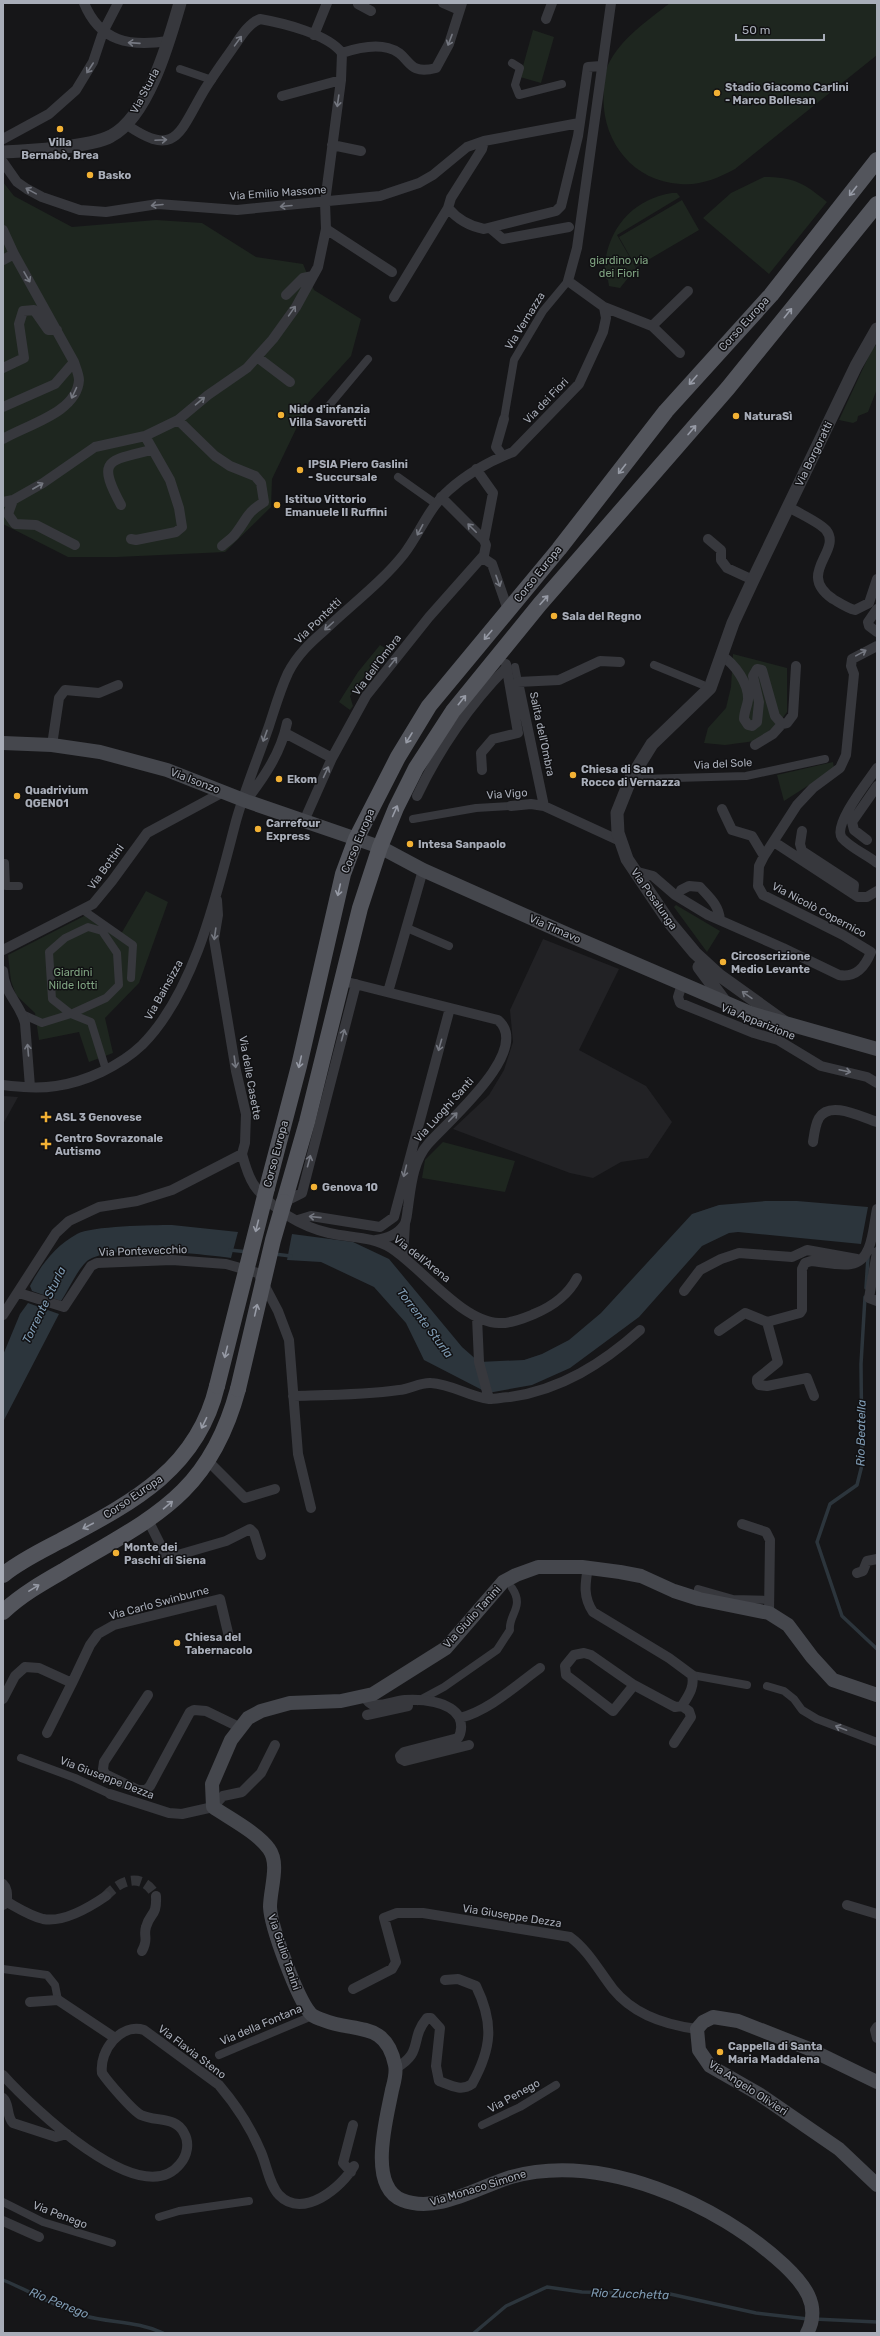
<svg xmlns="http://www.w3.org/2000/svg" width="880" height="2336" font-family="Rubik,sans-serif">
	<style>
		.built { fill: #222225 }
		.green { fill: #1e261f }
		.water { fill: #2c353c }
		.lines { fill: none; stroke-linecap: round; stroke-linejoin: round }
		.stream { stroke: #2c353c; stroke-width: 3.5 }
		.minor-tunnel { stroke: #333438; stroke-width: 10; stroke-dasharray: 10 5; stroke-linecap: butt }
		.pedestrian { stroke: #37383d; stroke-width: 8 }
		.minor { stroke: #37383d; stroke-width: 10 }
		.tertiary { stroke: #37383d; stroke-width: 13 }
		.secondary { stroke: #45474d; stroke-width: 14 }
		.primary { stroke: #53555c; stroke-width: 16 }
		.pedestrian-bridge { stroke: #37383d; stroke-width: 8 }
		.primary-bridge { stroke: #53555c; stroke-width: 16 }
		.oneway { stroke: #757881 }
		.oneway2 { stroke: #979ba6 }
		.poi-dot { fill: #f2b134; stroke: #111113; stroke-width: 1.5 }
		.labels { text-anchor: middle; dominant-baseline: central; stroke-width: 3; stroke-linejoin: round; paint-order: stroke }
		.poi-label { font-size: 11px; font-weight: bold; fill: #a8adb8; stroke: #111113; text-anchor: start }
		.street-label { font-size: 11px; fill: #a8adb8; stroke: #111113 }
		.park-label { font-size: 11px; fill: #7fa381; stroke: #111113 }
		.water-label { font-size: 12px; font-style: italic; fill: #7f9bb3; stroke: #111113 }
	</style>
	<rect width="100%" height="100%" fill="#161618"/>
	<path class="built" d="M543,939l76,30 -40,81 67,36 26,36 -24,36 -27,4 -28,16 -23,-5 -117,-44 36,-34 15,-25 9,-28 -3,-32z
		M3,1096l15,1 -15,27z"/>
	<path class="green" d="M670,3h207v52l-142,114c-17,9 -35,17 -55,15 -50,-3 -81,-47 -76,-95 0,-7 1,-17 4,-24 13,-27 39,-44 62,-62z
		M533,30l21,7 -13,46 -21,-6z
		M764,177c30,0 40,6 63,25l-58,72 -66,-56 28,-25z
		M3,182l11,14 58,31 84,-7 46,3 54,34 47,7 11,26 47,29 -10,37 -42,46 -37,77 -1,28 -46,45 -108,5h-49l-65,-33z
		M672,193h5l3,4 -63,38 19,33 -16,20 -11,-2 -1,-6 -4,-3c0,-42 24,-77 68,-84z
		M682,200l17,30 -63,37 -17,-30z
		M877,344v45l-9,23 -10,4 -1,5 -4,2 -14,-3 33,-71z
		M380,645l10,6 -4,6 -8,1 -28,38 3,10 -3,4 -11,-8 19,-30z
		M733,654l54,14v44l-9,12 -23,17 -30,4 -21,-2 4,-15 18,-20 5,-21z
		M833,762l1,7 -50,32 -7,-26z
		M146,891l22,11 -29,81 -34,35 8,35 -24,9 -10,-30 -40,8 -4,-27 -19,-18 -5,-14 -3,-26 82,-42 31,21z
		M676,905l44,26 -13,21 -33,-45z
		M443,1142l72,19 -10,31 -83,-14 3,-18z"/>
	<path class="water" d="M766,1201h31l71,6 -7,37 -123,-12 -9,1 -27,13 -63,71 -69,51 -38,17 -44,8 -64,-33 -18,-37 -32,-36 -53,-25 -34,-2 5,-26 61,8 36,17 73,88 17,15 45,-2 18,-6 27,-14 32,-27 91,-99 27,-9z
		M172,1225l66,7 -7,26c-28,-4 -126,-15 -145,4 -10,10 -17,27 -25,39l-29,-10 -2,-5c11,-21 25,-40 47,-52 14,-8 76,-9 95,-9z
		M28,1303l31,11 -56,108v-67l17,-41z"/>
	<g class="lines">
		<path class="stream" d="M230,1250l18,2
			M274,1254l17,2
			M866,1288l2,-31
			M865,1297l-4,67 1,101 -5,20 -27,19 -13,38 25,74 35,33
			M3,2280c27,11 53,27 82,36 26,7 52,5 78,17
			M814,2319l63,3
			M474,2333l32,-27 41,-19 35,5 88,2 86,19 52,6"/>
		<path class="minor-tunnel" d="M106,1896c15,-17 37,-24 50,0"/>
		<path class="pedestrian" d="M512,63l8,5 -5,17 4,10 43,-11
			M180,69l32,11
			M327,408l41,-49
			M504,419l10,-59 29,-49 25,-30
			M398,477l38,27
			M654,665l49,20
			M515,667l3,15
			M640,779l106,-3 79,-17
			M413,819l63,-11 35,-2
			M3,863h2l1,23h13
			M83,910l50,35 -2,33
			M88,927l14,4 15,22 2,32 -13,13 -35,16 -19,-15 -3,-47 16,-14z
			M407,928l42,18
			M22,1014l20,9 29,-9 20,8 15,48
			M698,1589l35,10 36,1
			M692,1675l55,10
			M767,1686l17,5 10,8 8,11 15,9 60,23
			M418,1701l26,-14 53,-37 13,-20c-2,-15 15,-23 2,-42
			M21,1758l54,20 35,16
			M3,1969l44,6 8,10 3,15
			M219,2055l93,-39
			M482,2125l38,-18 36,-22
			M3,2202l40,20 69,21
			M159,2217l20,-6 70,-10"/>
		<path class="minor" d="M84,3c16,39 46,44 84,38
			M443,3l16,7
			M611,3l-34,245 -9,33 36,26 48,19 28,27
			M358,4l13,7
			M546,19l6,-16
			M314,35l13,-32
			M342,53c15,-5 31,-9 46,-5 24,6 16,28 48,20l13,-24 13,-41
			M282,96l59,-16
			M3,139l46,-25 27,-24 17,-28 10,-30 15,-29
			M484,141l-2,8 -31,49 -3,10c10,12 21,18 36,21l72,-18 5,-5 17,-70 10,-69 13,-1
			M332,145l29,6
			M3,162l14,20 10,7 15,8 38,13 26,2 52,-8 79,6 143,-14 39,-13 14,-8 34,-28 17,-6 95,-18
			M490,228l13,11 66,-12
			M326,229l66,43
			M3,230l11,24 60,108c2,6 5,13 5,18 -2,33 -53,45 -76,59
			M3,260l11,-6
			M286,295l17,-17 10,-2
			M394,297l54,-89
			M652,326l36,-35
			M257,357l33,25
			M3,368l21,-10 -5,-34 4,-13 11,-1 14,20h9
			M3,407l52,-23 19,-22
			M178,420l37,36 15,10 25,10 6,7 3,19c-19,12 -16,16 -28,31 -3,5 -10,9 -14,13
			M502,455l-6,-8 8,-28
			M476,469l17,24 -9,47
			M13,500l-5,14 7,10 21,1 39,20
			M3,502l10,-2 30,-17 52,-36 50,-11 33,-16 30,-25 39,-27 26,-29 23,-32 22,-40 8,-38 -1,-27 16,-122 1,-27c-14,-19 -59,-30 -82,-34 -11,4 -19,17 -25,26 -11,16 -23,32 -33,49 -23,40 -27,64 -75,31
			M121,505c-25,-46 -13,-44 30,-55
			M789,507c9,6 30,15 37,23 17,21 -31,43 7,69 7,4 14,9 22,11l14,-7 8,-24
			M131,539l5,1 40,-8 6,-5 -3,-19 -9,-28 -25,-44
			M708,539l13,11v10l6,8 26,12
			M480,560h6l6,4 16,46
			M877,609l-9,13 1,4 8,6
			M722,656c13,8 27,28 26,44 -1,7 -4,12 -4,19l4,6 4,1 5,-4 2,-20 -6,-26 4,-7 5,1 13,46 7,8 5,-1 6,-8 3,-49
			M285,733l47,25
			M52,745l7,-47 6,-8 34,3 19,-8
			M755,745l18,-11 9,-10
			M877,768c-8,12 -45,57 -35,70 10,11 24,16 35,25
			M482,770l-1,-17 12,-14 25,-6 -12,-69
			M417,796c21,-45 54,-93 89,-128
			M246,801c18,-24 35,-48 41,-78
			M511,806l20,-2 13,2 76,35
			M544,806l-26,-124 41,-2 41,-19 20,1
			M722,809l10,21 20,6 12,20
			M304,821l28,-63 34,-62 63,-79 55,-62 2,-10 -2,-5 -43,-43
			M802,831l-2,13 2,7 52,34 -1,9
			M867,840l-13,-10 -2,-8 25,-36
			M774,842l84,55h9l10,-6
			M634,871l19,5 22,19 33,20 75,33 56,27c17,3 26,-8 32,-23l-28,-17 -80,-40 -5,-9 1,-20 5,-10 33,-51 16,-17 27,-20 6,-13 8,-81 -3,-8 1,-7 25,-13
			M681,890l8,-4 11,1c9,10 19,18 20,33
			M3,950l90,-46 19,-23 35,-48 76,-41
			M3,971c1,23 17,32 22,52l5,64
			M343,981l155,39c35,30 -51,102 -70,124 -15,17 -17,42 -20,63 -1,6 -1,14 -4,18 -7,10 -17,13 -28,15
			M682,984l-4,13 2,6 74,30 24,7 43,26 46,11 10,6
			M388,992l35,-122
			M3,1085c17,2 35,4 53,1 29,-4 64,-20 86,-41 53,-53 75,-152 94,-224 9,-32 22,-63 33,-95 6,-18 11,-36 19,-53 9,-18 23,-31 37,-43 26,-25 57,-48 79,-76 16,-21 25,-47 45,-64 19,-17 41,-29 64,-38l66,-68 24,-52 3,-14 -2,-11
			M813,1142c1,-7 2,-17 6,-24 11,-18 42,-1 58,4
			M242,1154c3,11 6,22 12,31 17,24 48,42 75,48 21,5 43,3 62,15 30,19 71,74 108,75 11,1 25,-5 35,-9 17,-7 34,-19 43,-36
			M284,1202l18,-9 54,-209
			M298,1220l13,-4 69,11 14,-10 56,-209
			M877,1252l-8,46 8,3
			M403,1257l2,-33
			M684,1291l16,-21 21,-11 18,-6 53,4 15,-7 50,9
			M19,1293l45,14 27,-41 6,-3 75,-3 54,4 32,9 20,38 11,29 9,114 13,54
			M3,1315l53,-82 13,-12 30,-14 38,-6 35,-11 70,-36 3,-11 1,-29 -10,-43 -22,-132 4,-24 -1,-15
			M477,1317l2,45 10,37
			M767,1322l11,40 -21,17v3l2,3 8,1 40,-8 7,18
			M719,1331l26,-18 22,9 33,-9 2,-3v-41l3,-6 6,-2c12,1 28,5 40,3 22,-3 22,-37 26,-55
			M293,1396c35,-1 71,-1 106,-6 11,-1 22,-8 32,-7 21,1 38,14 58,16 7,0 15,-2 21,-2 51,-7 93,-34 130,-67
			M208,1461l37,37 30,-9
			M148,1520l17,34 6,3 55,-16 24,-12 4,4 7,22
			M742,1524l24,8 4,8 -1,73
			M588,1567c-3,17 -5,30 5,45l76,46 23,17c3,12 -4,21 -10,31l-7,1 -41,-22 -43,-30 -7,-2 -10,2 -9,11 1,9 47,36 21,-26
			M857,1573l6,-2 4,-10 10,-2
			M72,1683l18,-38 8,-11 16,-9 106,-26 9,38
			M148,1695l-44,67 -1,7 2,5 33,16h8l4,-4 40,-74 4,-2 12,1 33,16
			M365,1697c2,4 4,7 9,8 10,1 21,-4 31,-5 16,-1 45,1 54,17 3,6 3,15 -1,21l-54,14 -4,4 1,3 4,2 64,-16
			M3,1699l12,-23 10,-9 14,1 33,15 -25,50
			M367,1715l41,-9
			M460,1718c30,-8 55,-32 80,-50
			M674,1743l17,-26 -2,-6 -7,-5
			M110,1794l59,19 13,1 31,-7 10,-11 19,-4 19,-19 14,-28
			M3,1884c5,5 4,11 4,18l-4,3
			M7,1902c11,6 23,14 36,17 21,4 47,-12 63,-23
			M847,1905l30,9
			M142,1951c7,-13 1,-14 4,-24 4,-15 11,-10 10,-31
			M353,1989l39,-20 4,-7 -12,-44 13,-5h26l147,24c18,13 29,34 43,52 20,25 53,36 84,40
			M30,2002l28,-2 57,38
			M877,2027l-2,3 2,8
			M396,2068c28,-16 13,-28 31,-50h4l9,10 -4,38 3,15c11,4 22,11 33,3 20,-36 22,-61 4,-98l-18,-7 -13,1
			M3,2075c27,30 138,138 177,89 7,-8 10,-21 4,-31 -8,-17 -28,-11 -43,-18 -8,-4 -33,-33 -39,-42 -3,-23 19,-50 42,-43l75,55c17,20 32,43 42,67 6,14 8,32 18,43 24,25 63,-8 75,-29
			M3,2098c7,6 3,18 10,25l43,14 11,-3
			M351,2172l-8,-9 10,-38
			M3,2221l36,16"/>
		<path class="tertiary" d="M3,152c24,-1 89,-5 108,-16 37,-19 58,-95 69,-133
			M699,967l26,35
			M783,1021l-64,-46 -24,-22 -25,-30 -43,-64 -9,-26 -1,-20 14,-35 21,-34 58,-56 23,-65 20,-43 103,-214 21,-37"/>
		<path class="secondary" d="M3,743l49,2 48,7 67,18 79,31 134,46 43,23 155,69 172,74 127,36
			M877,2082l-70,-34 -69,-27 -25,-4 -10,5 -6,7 2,21 11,16 49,28 80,55 38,36
			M807,2333c15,-28 -4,-50 -23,-68 -67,-62 -182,-113 -273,-88 -33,10 -74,37 -109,23 -35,-14 -15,-83 -10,-110 2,-8 5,-17 3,-25 -9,-45 -40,-32 -72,-45 -5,-2 -10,-3 -13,-7 -13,-16 -39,-85 -40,-106 0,-18 10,-43 -1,-58 -11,-16 -40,-31 -56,-42l-1,-23 19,-44 17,-22 13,-7 29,-8 51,-2 32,-7 73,-46 57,-66 13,-7 22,-8h44l38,5 21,4 33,15 25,8 70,14 19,12 24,32 21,23 44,15"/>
		<path class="primary" d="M267,1188l32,-122 44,-192 13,-35 42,-82 31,-51 130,-157 107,-138 105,-116 106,-135
			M284,1202l23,-80 53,-214 20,-61 16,-39 20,-40 37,-57 87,-107 188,-216 149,-184
			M3,1575c17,-14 38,-24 57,-34 71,-38 137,-71 157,-155
			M3,1612c18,-17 39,-29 60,-41 88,-53 146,-74 175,-182"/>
		<path class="pedestrian-bridge" d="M624,769l16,10"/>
		<path class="primary-bridge" d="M217,1386l50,-198
			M238,1389l35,-149 11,-38"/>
	</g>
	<defs><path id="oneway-shaft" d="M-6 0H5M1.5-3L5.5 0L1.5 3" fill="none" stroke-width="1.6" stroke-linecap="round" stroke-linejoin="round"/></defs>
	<g class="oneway">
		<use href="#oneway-shaft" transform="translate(450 40) rotate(111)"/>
		<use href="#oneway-shaft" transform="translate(238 41) rotate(-54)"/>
		<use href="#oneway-shaft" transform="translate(134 43) rotate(-176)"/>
		<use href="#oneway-shaft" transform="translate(90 68) rotate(123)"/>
		<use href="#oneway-shaft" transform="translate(338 101) rotate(98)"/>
		<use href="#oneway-shaft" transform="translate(161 140) rotate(-3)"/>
		<use href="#oneway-shaft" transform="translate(31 191) rotate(-151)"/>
		<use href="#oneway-shaft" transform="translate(157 205) rotate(175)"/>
		<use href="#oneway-shaft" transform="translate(286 206) rotate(175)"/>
		<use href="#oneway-shaft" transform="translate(27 277) rotate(60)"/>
		<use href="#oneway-shaft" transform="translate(292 311) rotate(-55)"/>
		<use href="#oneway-shaft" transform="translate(74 393) rotate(115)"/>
		<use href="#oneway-shaft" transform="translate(200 401) rotate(-40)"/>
		<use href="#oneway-shaft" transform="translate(38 486) rotate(-30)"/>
		<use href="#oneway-shaft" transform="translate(472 528) rotate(-135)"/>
		<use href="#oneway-shaft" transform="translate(420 530) rotate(118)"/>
		<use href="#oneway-shaft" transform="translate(498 581) rotate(70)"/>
		<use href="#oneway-shaft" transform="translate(329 626) rotate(138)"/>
		<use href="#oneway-shaft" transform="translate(861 653) rotate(-29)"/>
		<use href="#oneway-shaft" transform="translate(393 662) rotate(-51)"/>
		<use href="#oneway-shaft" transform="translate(265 736) rotate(110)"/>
		<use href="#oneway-shaft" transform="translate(326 772) rotate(-65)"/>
		<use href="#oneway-shaft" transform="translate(215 934) rotate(98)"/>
		<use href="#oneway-shaft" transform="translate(747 995) rotate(-145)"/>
		<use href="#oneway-shaft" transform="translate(343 1035) rotate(-75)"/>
		<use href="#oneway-shaft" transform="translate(440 1045) rotate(106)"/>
		<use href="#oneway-shaft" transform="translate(28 1050) rotate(-95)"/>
		<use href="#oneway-shaft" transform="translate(235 1062) rotate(82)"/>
		<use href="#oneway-shaft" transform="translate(845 1071) rotate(12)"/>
		<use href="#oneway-shaft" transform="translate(453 1117) rotate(-46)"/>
		<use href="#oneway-shaft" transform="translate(309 1161) rotate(-75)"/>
		<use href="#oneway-shaft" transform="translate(405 1171) rotate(104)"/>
		<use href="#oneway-shaft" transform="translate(315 1217) rotate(-174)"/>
		<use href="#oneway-shaft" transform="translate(841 1728) rotate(-159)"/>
	</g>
	<g class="oneway2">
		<use href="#oneway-shaft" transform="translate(853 191) rotate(128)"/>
		<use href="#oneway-shaft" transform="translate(788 313) rotate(-51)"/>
		<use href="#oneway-shaft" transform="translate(693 380) rotate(131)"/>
		<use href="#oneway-shaft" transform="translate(692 430) rotate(-49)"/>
		<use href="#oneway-shaft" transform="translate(622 469) rotate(128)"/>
		<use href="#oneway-shaft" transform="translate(544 600) rotate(-48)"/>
		<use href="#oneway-shaft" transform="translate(488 635) rotate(130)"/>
		<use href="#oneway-shaft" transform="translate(462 700) rotate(-51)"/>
		<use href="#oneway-shaft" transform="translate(409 738) rotate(121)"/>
		<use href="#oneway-shaft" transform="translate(395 811) rotate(-66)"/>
		<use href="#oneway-shaft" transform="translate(339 890) rotate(103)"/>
		<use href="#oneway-shaft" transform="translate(300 1062) rotate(103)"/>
		<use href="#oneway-shaft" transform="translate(257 1226) rotate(104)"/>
		<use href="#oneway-shaft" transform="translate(256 1310) rotate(-77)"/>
		<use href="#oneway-shaft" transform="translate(226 1352) rotate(104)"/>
		<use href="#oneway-shaft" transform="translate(204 1423) rotate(116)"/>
		<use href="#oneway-shaft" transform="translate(168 1505) rotate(-40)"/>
		<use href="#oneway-shaft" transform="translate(88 1526) rotate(152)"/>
		<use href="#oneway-shaft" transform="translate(34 1588) rotate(-31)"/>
	</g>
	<g class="poi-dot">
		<circle cx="717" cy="93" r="4"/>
		<circle cx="60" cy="129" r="4"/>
		<circle cx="90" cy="175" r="4"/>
		<circle cx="281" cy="415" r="4"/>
		<circle cx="736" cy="416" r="4"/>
		<circle cx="300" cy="470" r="4"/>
		<circle cx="277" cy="505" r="4"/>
		<circle cx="554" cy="616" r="4"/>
		<circle cx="573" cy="775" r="4"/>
		<circle cx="279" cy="779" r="4"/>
		<circle cx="17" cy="796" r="4"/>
		<circle cx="258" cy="829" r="4"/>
		<circle cx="410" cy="844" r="4"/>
		<circle cx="723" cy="962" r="4"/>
		<path d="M44 1111h4v4h4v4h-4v4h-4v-4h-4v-4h4z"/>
		<path d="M44 1138h4v4h4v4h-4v4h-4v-4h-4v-4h4z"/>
		<circle cx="314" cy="1187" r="4"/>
		<circle cx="116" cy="1553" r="4"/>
		<circle cx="177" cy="1643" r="4"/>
		<circle cx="720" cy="2052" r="4"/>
	</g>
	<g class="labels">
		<g class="poi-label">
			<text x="725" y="87">Stadio Giacomo Carlini<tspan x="725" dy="13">- Marco Bollesan</tspan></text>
			<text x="60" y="142" text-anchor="middle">Villa<tspan x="60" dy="13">Bernabò, Brea</tspan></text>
			<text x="98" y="175">Basko</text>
			<text x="289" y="409">Nido d'infanzia<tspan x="289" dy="13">Villa Savoretti</tspan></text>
			<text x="744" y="416">NaturaSì</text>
			<text x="308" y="464">IPSIA Piero Gaslini<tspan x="308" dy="13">- Succursale</tspan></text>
			<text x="285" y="499">Istituo Vittorio<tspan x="285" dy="13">Emanuele II Ruffini</tspan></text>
			<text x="562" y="616">Sala del Regno</text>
			<text x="581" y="769">Chiesa di San<tspan x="581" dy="13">Rocco di Vernazza</tspan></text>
			<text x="287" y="779">Ekom</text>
			<text x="25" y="790">Quadrivium<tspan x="25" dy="13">QGEN01</tspan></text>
			<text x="266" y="823">Carrefour<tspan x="266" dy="13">Express</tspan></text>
			<text x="418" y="844">Intesa Sanpaolo</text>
			<text x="731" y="956">Circoscrizione<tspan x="731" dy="13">Medio Levante</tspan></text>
			<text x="55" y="1117">ASL 3 Genovese</text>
			<text x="55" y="1138">Centro Sovrazonale<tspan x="55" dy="13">Autismo</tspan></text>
			<text x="322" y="1187">Genova 10</text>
			<text x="124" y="1547">Monte dei<tspan x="124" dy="13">Paschi di Siena</tspan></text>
			<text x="185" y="1637">Chiesa del<tspan x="185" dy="13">Tabernacolo</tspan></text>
			<text x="728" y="2046">Cappella di Santa<tspan x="728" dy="13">Maria Maddalena</tspan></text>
		</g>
		<g class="street-label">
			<text transform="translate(145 91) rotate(-62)">Via Sturla</text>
			<text transform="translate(278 193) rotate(-4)">Via Emilio Massone</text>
			<text transform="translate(525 321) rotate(-58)">Via Vernazza</text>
			<text transform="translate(744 324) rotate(-48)">Corso Europa</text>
			<text transform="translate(546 401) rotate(-46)">Via dei Fiori</text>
			<text transform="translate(814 454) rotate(-64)">Via Borgoratti</text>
			<text transform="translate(538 574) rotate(-51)">Corso Europa</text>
			<text transform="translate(318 621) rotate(-44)">Via Pontetti</text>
			<text transform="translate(377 665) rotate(-53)">Via dell'Ombra</text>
			<text transform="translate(542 734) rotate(78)">Salita dell'Ombra</text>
			<text transform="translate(723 764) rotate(-3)">Via del Sole</text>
			<text transform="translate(195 781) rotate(21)">Via Isonzo</text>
			<text transform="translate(507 794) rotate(-4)">Via Vigo</text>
			<text transform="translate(358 841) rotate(-67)">Corso Europa</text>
			<text transform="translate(106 867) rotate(-54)">Via Bottini</text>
			<text transform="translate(654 899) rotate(55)">Via Posalunga</text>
			<text transform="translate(819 910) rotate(28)">Via Nicolò Copernico</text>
			<text transform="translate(555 929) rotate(24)">Via Timavo</text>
			<text transform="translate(164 990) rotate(-61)">Via Bainsizza</text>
			<text transform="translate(758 1022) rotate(22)">Via Apparizione</text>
			<text transform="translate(250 1078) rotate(80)">Via delle Casette</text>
			<text transform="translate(444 1110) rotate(-48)">Via Luoghi Santi</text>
			<text transform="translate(276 1154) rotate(-75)">Corso Europa</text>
			<text transform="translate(143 1251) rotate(-2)">Via Pontevecchio</text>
			<text transform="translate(422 1259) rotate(38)">Via dell'Arena</text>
			<text transform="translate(133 1497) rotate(-34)">Corso Europa</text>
			<text transform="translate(159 1603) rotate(-15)">Via Carlo Swinburne</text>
			<text transform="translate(472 1617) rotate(-48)">Via Giulio Tanini</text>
			<text transform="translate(107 1778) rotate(21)">Via Giuseppe Dezza</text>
			<text transform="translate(512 1916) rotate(9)">Via Giuseppe Dezza</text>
			<text transform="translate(284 1952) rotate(71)">Via Giulio Tanini</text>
			<text transform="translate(261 2025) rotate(-23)">Via della Fontana</text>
			<text transform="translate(192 2052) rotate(37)">Via Flavia Steno</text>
			<text transform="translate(748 2088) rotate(33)">Via Angelo Olivieri</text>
			<text transform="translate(514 2096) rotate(-29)">Via Penego</text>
			<text transform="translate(478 2188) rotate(-17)">Via Monaco Simone</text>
			<text transform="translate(60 2215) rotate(21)">Via Penego</text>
		</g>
		<g class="park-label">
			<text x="619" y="260">giardino via<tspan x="619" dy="13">dei Fiori</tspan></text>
			<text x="73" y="972">Giardini<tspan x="73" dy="13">Nilde Iotti</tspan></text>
		</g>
		<g class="water-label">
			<text transform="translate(44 1305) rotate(-64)">Torrente Sturla</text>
			<text transform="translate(425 1323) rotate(53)">Torrente Sturla</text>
			<text transform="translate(861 1433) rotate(-89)">Rio Beatella</text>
			<text transform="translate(630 2294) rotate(2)">Rio Zucchetta</text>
			<text transform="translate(59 2303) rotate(22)">Rio Penego</text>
		</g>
	</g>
	<rect width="880" height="2336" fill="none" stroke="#a8adb8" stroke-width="8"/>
	<path d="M736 34v6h88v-6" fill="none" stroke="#a8adb8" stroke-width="2"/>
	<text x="742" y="34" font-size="12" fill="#a8adb8" stroke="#111113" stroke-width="3" paint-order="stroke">50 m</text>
</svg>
